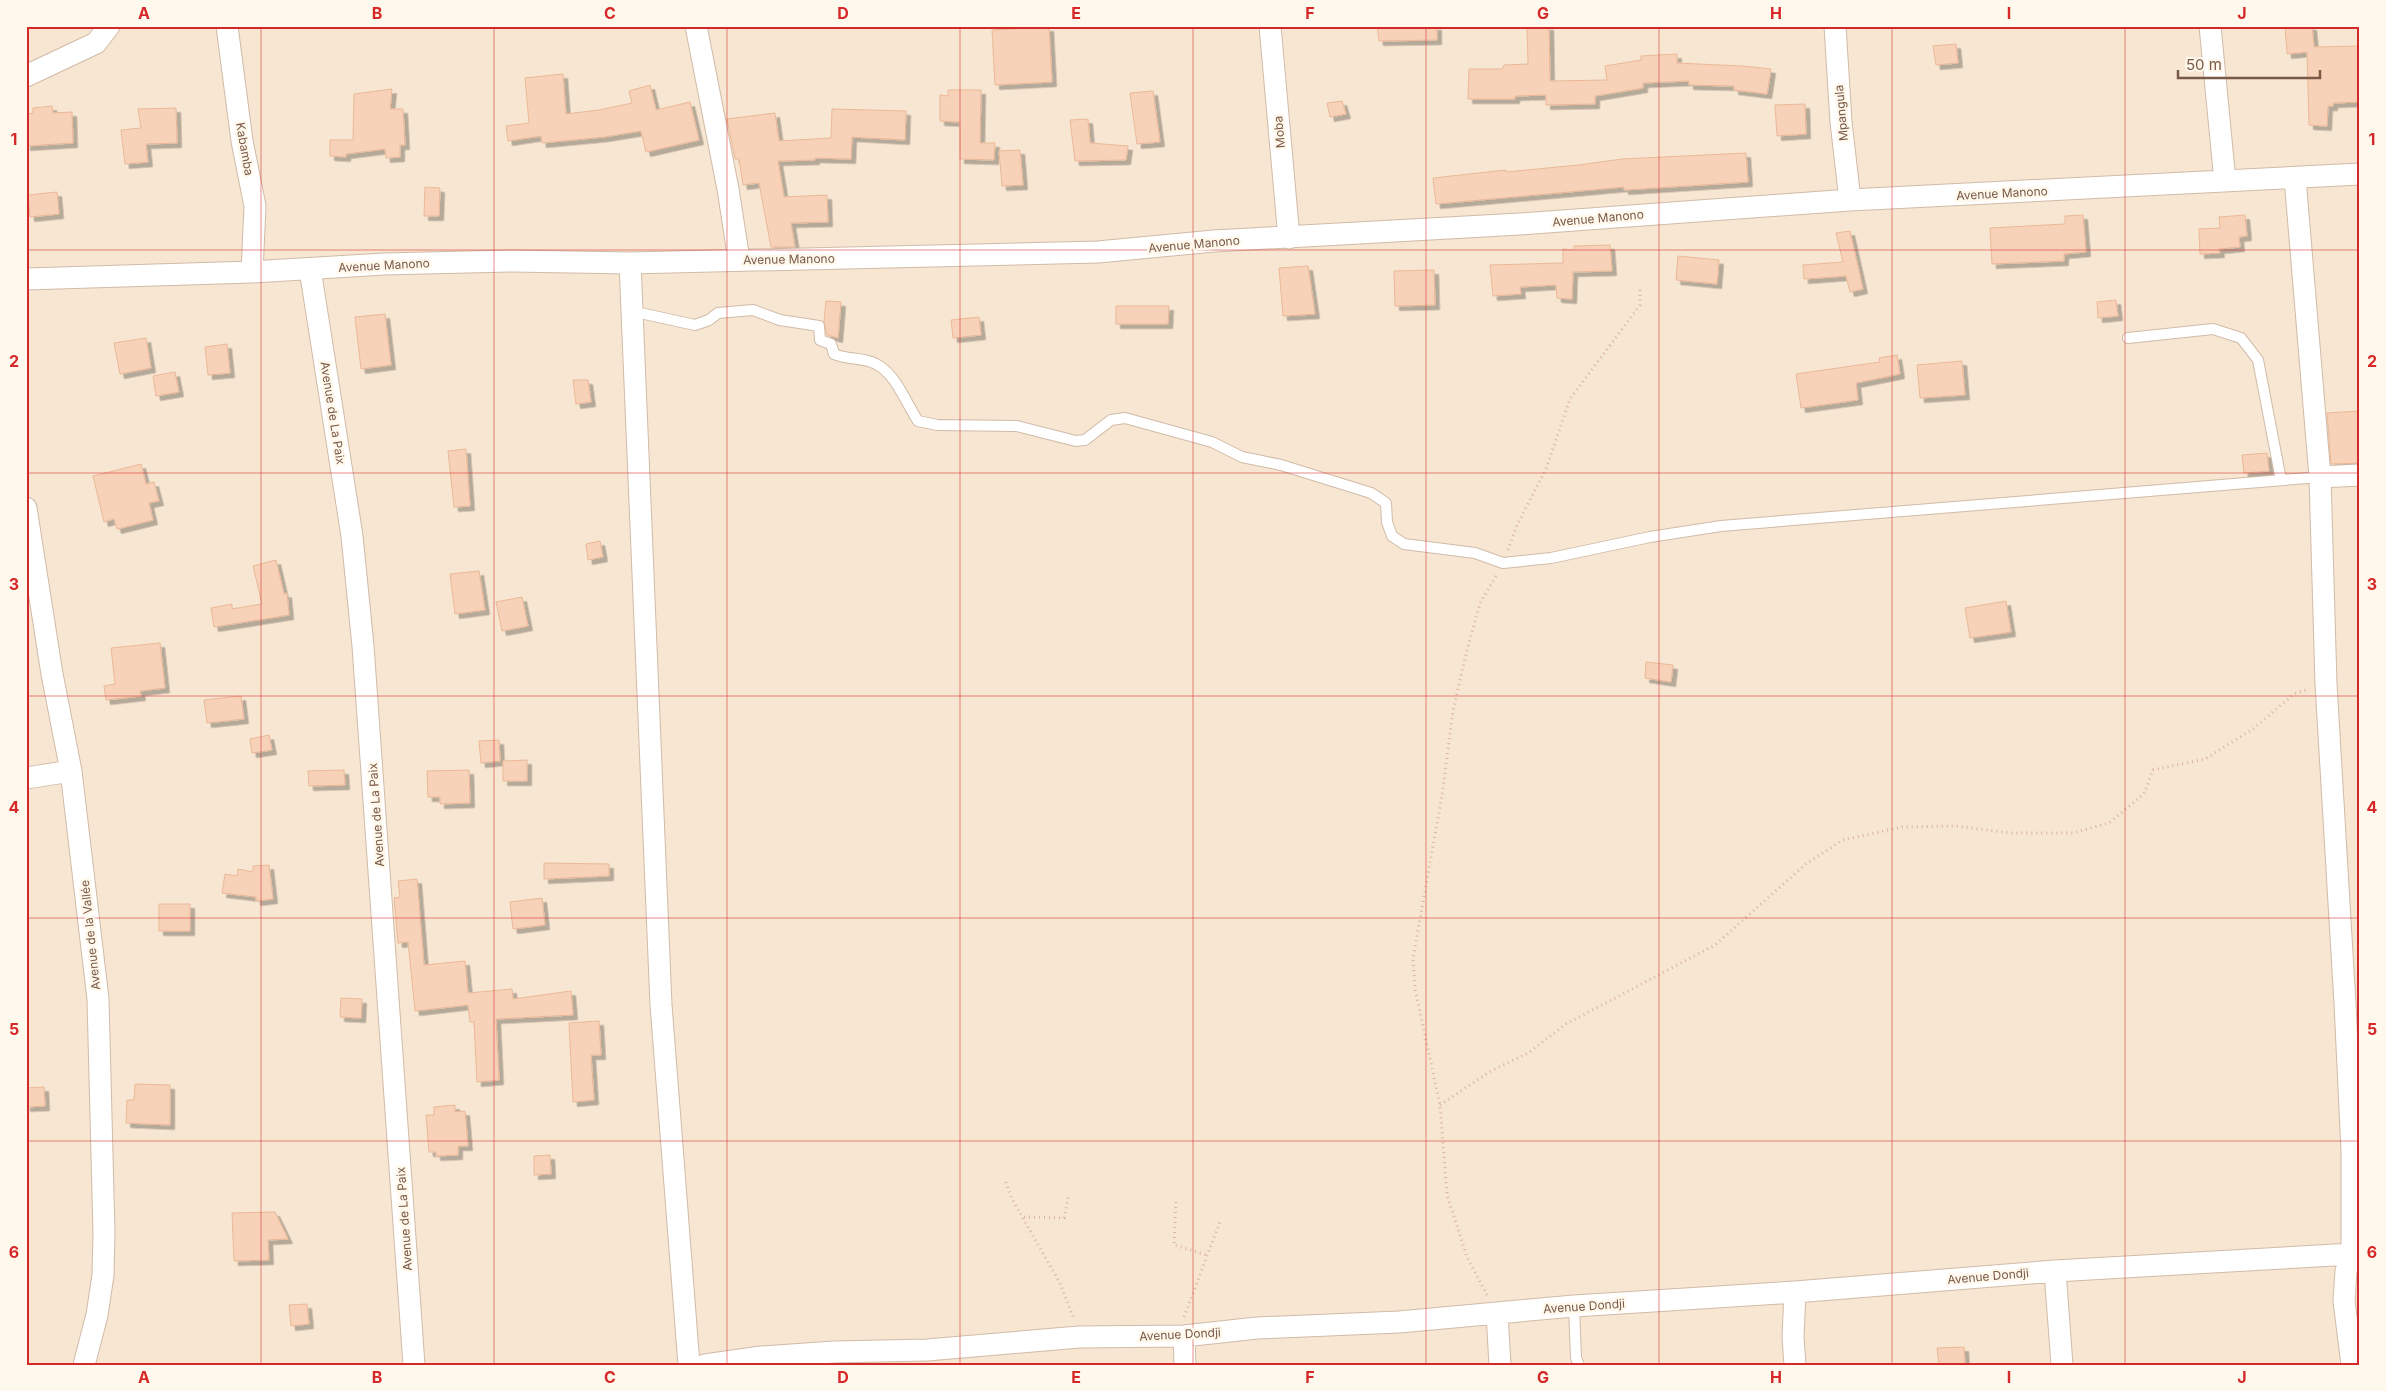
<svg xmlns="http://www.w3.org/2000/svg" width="2386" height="1391" font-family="Inter,sans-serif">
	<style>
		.residential { fill: #f7e6d1 }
		.building { fill: #f7d2b8; stroke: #ebb897; filter: url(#shadow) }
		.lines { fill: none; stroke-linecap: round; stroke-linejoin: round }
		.lane-casing { stroke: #d1bba8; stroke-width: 12 }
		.street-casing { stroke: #d1bba8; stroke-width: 23 }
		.path { stroke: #dcb59b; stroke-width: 3; stroke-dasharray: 1 4; stroke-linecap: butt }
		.lane { stroke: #fff; stroke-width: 10 }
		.street { stroke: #fff; stroke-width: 21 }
		.grid { fill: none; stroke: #d62828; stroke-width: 1; stroke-opacity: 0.55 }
		.labels { text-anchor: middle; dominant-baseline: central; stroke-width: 5; stroke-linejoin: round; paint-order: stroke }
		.street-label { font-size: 12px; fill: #7a5946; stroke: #fff8ec }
		.neatline { fill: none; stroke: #d62828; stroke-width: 2 }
		.grid-label { font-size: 16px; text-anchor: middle; font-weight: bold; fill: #d62828 }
	</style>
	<defs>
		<filter id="shadow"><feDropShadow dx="4.5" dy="4.5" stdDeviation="0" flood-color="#0004"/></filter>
	</defs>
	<rect width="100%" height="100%" fill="#fef4e3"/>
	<path class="residential" d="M26,26h2334v1339h-2334z"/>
	<path class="building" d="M1377,26h60v14l-58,1z
		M1527,26h22l1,55 57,-1 -2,-14 36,-6v-4l36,-2v9l65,3 29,3 -4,25 -33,-4v-4l-45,-1v-4l-46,2v5l-48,8v8l-49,1v-10l-31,1v3h-47l1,-30h33l2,-4 24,-1z
		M2285,26h27l2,21 46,-1v56l-27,1v3h-5l-1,20 -18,-1 -2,-73 -20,2z
		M1049,27l3,55 -57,3 -3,-55z
		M1956,44l2,19 -22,2 -3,-19z
		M563,74l3,40 33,-4 33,-7 -3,-12 21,-6 6,25 34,-8 9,38 -53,12 -5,-21 -37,6 -62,6 -1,-7 -33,5 -2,-15 23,-3 -4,-45z
		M392,89l-2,20h13l2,36h-5v12l-14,1 -1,-9 -39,5v3l-16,-1v-16h23l1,-46z
		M948,90h33l-1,53h15l-1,17 -34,-1v-37l-20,-1v-26l8,1z
		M1153,91l7,51 -23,2 -7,-51z
		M1342,101l4,13 -16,3 -3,-14z
		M1805,104l1,30 -29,2 -2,-31z
		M52,106l1,7 19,-1 1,31 -47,3v-32l7,-1v-5z
		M176,108l1,35 -31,1 2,18 -23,2 -4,-34 20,-2 -3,-19z
		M832,109l74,2 -1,29 -53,-3 -1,22 -36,-1v2l-37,1 6,36 43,-2 1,27 -37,1 4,24h-24l-12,-64 -16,2 -4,-26h-4l-8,-40 48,-6 4,28 52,-3z
		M1088,119l2,24 38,3 -2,14 -51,1 -5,-41z
		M1020,150l3,35 -21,1 -3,-35z
		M1746,153l2,29 -124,8v-3l-188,17 -3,-26 73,-8v2l73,-7 43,-6z
		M425,187l15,1 -1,28h-15z
		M57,192l2,22 -29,3 -2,-22z
		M2083,215l3,37 -22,2v7l-72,3 -2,-36 75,-4v-8z
		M2245,215l2,21 -8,1 1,10 -21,2 1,4 -20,1 -1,-25 21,-1 -1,-11z
		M1850,231l13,58 -13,3 -4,-16 -42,3 -1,-14 40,-3 -7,-29z
		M1610,245l2,26 -39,1 -1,27 -15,-1 -1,-13 -36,2 1,7 -28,2 -3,-31 73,-2v-14l11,1v-4z
		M1678,256l41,4 -2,24 -41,-4z
		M1308,266l7,48 -32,2 -4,-48z
		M1434,270l1,35 -40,1 -1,-35z
		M2116,300l2,16 -20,2 -1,-16z
		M826,301l15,1 -3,36 -11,-3 -3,-13z
		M1116,306h53l-1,18h-52z
		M385,314l6,51 -30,4 -6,-52z
		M979,317l2,18 -28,3 -2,-18z
		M146,338l5,30 -31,6 -6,-31z
		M227,344l3,29 -22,2 -3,-28z
		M1897,355l3,19 -44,9 2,17 -57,8 -5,-34 84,-12 -1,-4z
		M1962,361l3,34 -45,3 -3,-33z
		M175,372l4,20 -23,4 -3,-20z
		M573,380h15l3,22 -15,2z
		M2360,411v52l-29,1 -4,-51z
		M466,449l4,57 -16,1 -6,-56z
		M2267,453l2,18 -25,2 -2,-18z
		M141,464l5,20 8,-2 5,19 -10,2 4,17 -36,9 -3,-10 -10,3 -11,-46z
		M600,541l3,16 -15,3 -2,-16z
		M276,560l8,34 3,-1 2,22 -75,12 -3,-19 21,-4v5l30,-5 -9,-38z
		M479,571l6,39 -30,4 -5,-40z
		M522,597l6,29 -26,5 -6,-29z
		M2006,601l5,31 -41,6 -5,-30z
		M160,643l5,45 -25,3 1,5 -35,4 -2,-14 11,-2 -4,-36z
		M1646,662l27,3 -2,17 -26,-4z
		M241,696l3,23 -37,4 -3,-23z
		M269,735l3,15 -20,3 -2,-14z
		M499,740l1,21 -19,2 -2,-22z
		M527,760v21h-24v-20z
		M344,770l1,15 -36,1 -1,-15z
		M469,770l1,33 -30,1v-7h-12l-1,-26z
		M544,863l65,1v12l-65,3z
		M269,865l4,34 -17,2v-4l-34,-4 3,-19 12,2 1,-7 15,3v-6z
		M417,879l7,86 41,-4 3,32 44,-4 1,10 58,-8 2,24 -77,4 3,61 -22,2 -3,-60h-4l-2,-17 -53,6 -7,-69 -10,1 -4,-45 6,-1 -2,-16z
		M542,898l3,27 -32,4 -3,-27z
		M159,904h31v27h-31z
		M341,998l21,1 -1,19 -21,-1z
		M599,1021l2,34h-10l3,45 -21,2 -4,-79z
		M135,1084l35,1v40l-44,-2 1,-23h7z
		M44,1087l1,19 -19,1v-19z
		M455,1105v7l10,-1 3,35h-10v9l-22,1v-4h-7l-3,-37h8v-8z
		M550,1155l1,19 -17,1v-19z
		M275,1212l13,27 -20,1 1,20 -35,1 -2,-48z
		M307,1304l2,20 -18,2 -2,-21z
		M1964,1347l1,18h-26l-2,-17z"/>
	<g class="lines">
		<g class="lane-casing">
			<path id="lane" d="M631,311l64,14 14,-5 9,-7 35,-3 27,10 39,6 1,14 11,4 3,10c13,6 30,3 42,10 20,10 30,39 42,57l19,4 80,1 59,15 9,-1 26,-20 14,-2 87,24 30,15 39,8 90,28 15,10 1,19 5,14 12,8 71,9 28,10 48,-5 99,-21 71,-11 599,-49
				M2128,338l85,-9 28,9 17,22 23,120
				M1574,1306l2,52 3,7"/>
		</g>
		<g class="street-casing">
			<path id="street" d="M227,26l15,115 13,65 -3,66
				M696,26l32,163 11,71
				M1270,26l19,212
				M1835,26l6,96 9,78
				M2210,26l15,155
				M26,76l70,-33 13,-17
				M2295,178l25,299 6,207 19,320 7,147v103l-6,17 -2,30 8,64
				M630,263l31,742 28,360
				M310,269l42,267 11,110 51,719
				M26,279l226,-7 132,-8 129,-3 117,2 468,-11 116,-11 306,-17 330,-24 510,-26
				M2320,477l40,-2
				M26,508l26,166 19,97 27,228 6,234 -1,42 -6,40 -13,50
				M26,778l45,-7
				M2055,1271l7,94
				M1795,1292l-2,45 2,28
				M1497,1313l3,52
				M1184,1336l1,29
				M705,1365l56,-8 73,-5 93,-2 152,-13 105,-1 73,-8 142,-6 175,-16 221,-14 260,-21 297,-17"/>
		</g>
		<path class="path" d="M1508,550l9,-25 29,-56 24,-70 70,-94v-16
			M1440,1105l51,-34 37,-18 38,-29 149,-79 92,-82 36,-23 59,-13 53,-1 56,7h62l36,-10 35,-29 9,-24 52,-11 48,-30 41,-35 12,-4
			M1006,1182l6,17 48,84 13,34
			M1176,1202l-2,43 33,10
			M1024,1217l40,1 5,-24
			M1487,1295l-20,-38 -20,-62 -7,-90 -25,-116 -2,-31 29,-162 11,-85 14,-61 13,-47 16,-27
			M1184,1317l37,-98"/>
		<use href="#lane" class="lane"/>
		<use href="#street" class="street"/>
	</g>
	<path class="grid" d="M261,26v1339M494,26v1339M727,26v1339M960,26v1339M1193,26v1339M1426,26v1339M1659,26v1339M1892,26v1339M2125,26v1339M26,250h2334M26,473h2334M26,696h2334M26,918h2334M26,1141h2334"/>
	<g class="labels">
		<g class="street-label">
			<text transform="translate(1841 113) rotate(-95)">Mpangula</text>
			<text transform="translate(1279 132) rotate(-95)">Moba</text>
			<text transform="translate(245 149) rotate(80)">Kabamba</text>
			<text transform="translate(2002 193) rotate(-3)">Avenue Manono</text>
			<text transform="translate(1598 218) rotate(-5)">Avenue Manono</text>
			<text transform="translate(1194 244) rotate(-5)">Avenue Manono</text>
			<text transform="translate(789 259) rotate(-1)">Avenue Manono</text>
			<text transform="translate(384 265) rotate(-3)">Avenue Manono</text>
			<text transform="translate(333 413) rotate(81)">Avenue de La Paix</text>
			<text transform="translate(376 815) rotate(-94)">Avenue de La Paix</text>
			<text transform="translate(90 935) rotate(-96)">Avenue de la Vallée</text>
			<text transform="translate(404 1219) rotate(-94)">Avenue de La Paix</text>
			<text transform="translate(1988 1276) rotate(-5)">Avenue Dondji</text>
			<text transform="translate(1584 1306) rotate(-4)">Avenue Dondji</text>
			<text transform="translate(1180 1334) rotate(-3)">Avenue Dondji</text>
		</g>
	</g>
	<rect width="2386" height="1391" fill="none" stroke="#fff8ec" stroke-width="55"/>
	<path d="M2178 70v8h142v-8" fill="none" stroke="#7a5946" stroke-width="2.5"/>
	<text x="2186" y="70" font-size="15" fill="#7a5946" stroke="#fff8ec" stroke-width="4" paint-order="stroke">50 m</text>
	<rect x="28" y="28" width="2330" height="1336" class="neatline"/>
	<g class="grid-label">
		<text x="144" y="19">A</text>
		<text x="377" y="19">B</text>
		<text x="610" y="19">C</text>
		<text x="843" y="19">D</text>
		<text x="1076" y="19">E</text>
		<text x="1310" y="19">F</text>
		<text x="1543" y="19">G</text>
		<text x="1776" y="19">H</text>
		<text x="2009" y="19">I</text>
		<text x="2242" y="19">J</text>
		<text x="14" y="145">1</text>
		<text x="2372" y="145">1</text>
		<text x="14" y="367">2</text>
		<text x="2372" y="367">2</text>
		<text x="14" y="590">3</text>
		<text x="2372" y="590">3</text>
		<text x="14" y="813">4</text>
		<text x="2372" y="813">4</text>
		<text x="14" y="1035">5</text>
		<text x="2372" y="1035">5</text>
		<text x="14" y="1258">6</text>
		<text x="2372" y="1258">6</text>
		<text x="144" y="1383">A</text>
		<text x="377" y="1383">B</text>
		<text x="610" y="1383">C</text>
		<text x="843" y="1383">D</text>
		<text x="1076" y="1383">E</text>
		<text x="1310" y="1383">F</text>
		<text x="1543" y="1383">G</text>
		<text x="1776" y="1383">H</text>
		<text x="2009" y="1383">I</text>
		<text x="2242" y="1383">J</text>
	</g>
</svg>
